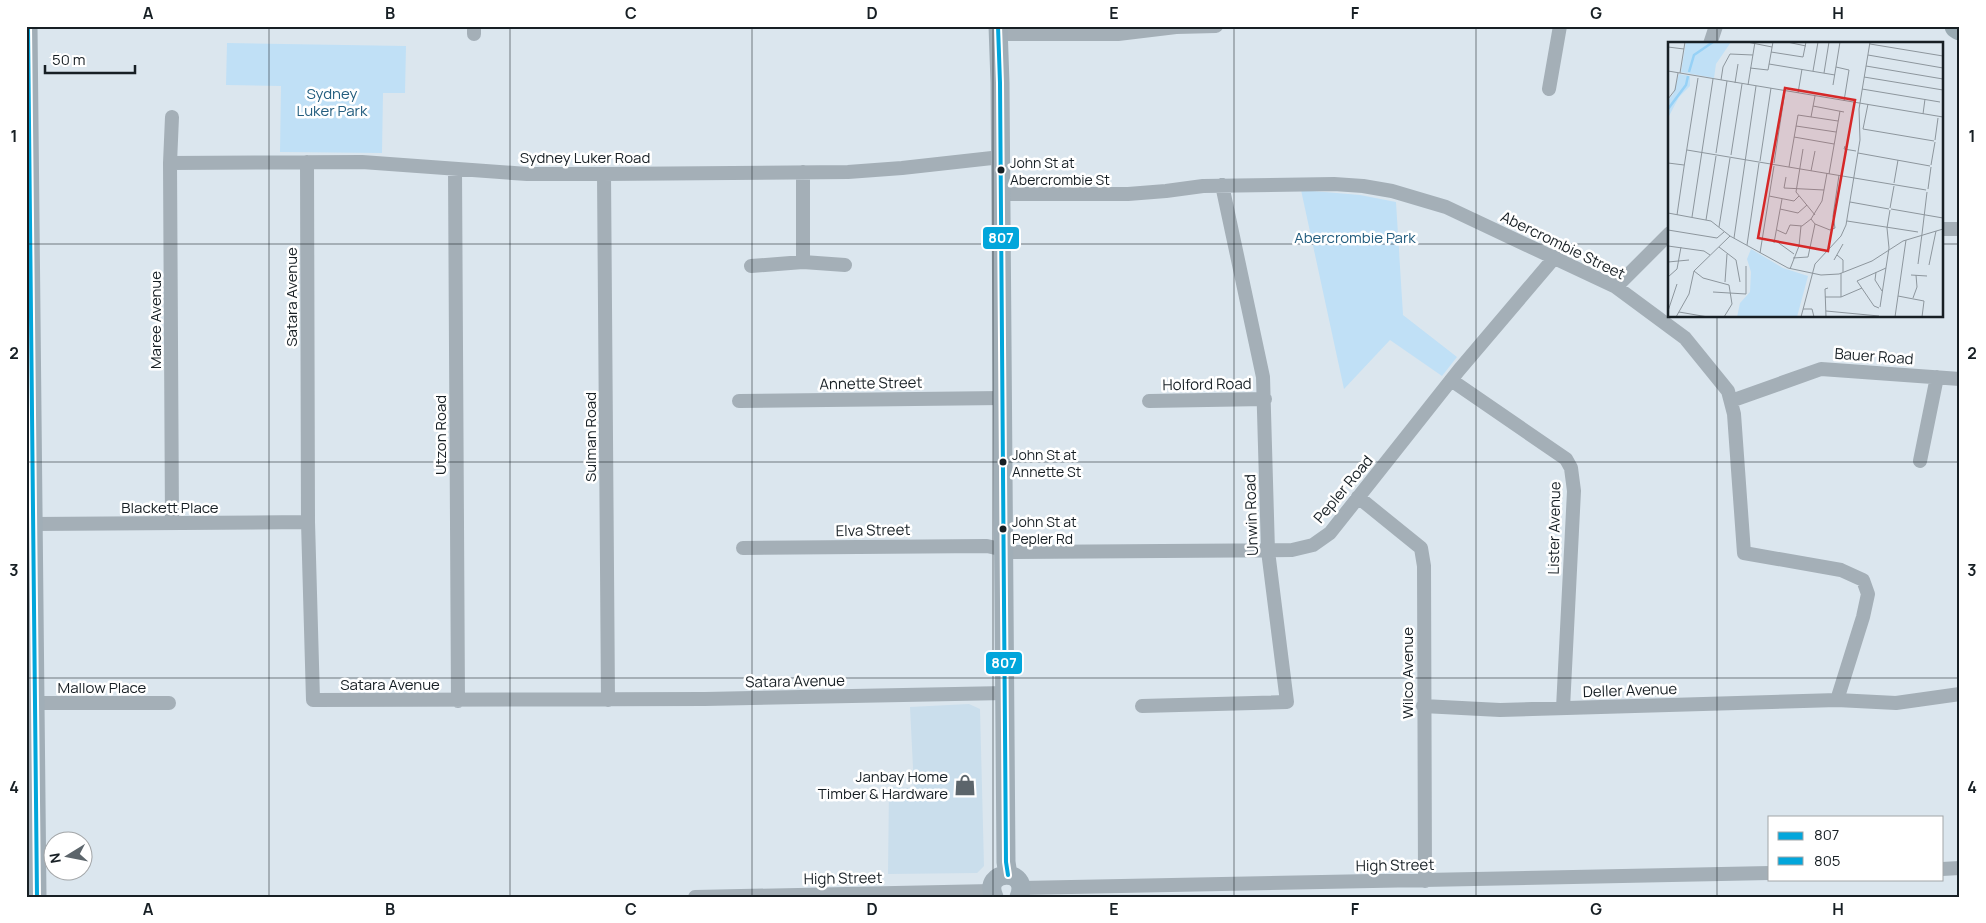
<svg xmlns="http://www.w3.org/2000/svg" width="1986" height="923" font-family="Manrope,sans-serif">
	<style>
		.built { fill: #cadeec }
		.green { fill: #c0e0f6 }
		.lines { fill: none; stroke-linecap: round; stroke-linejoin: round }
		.street { stroke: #a4afb7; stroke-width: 14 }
		.secondary { stroke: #a1aeb7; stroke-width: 19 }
		.highway { stroke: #99aab2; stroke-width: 25 }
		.bus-1-casing { stroke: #fff; stroke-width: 8 }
		.bus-2-casing { stroke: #fff; stroke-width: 8 }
		.bus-1 { stroke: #02a6db; stroke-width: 4 }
		.bus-2 { stroke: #02a6db; stroke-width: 4 }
		.grid { fill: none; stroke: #171f24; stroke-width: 1; stroke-opacity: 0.55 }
		.bus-dot { fill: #171f24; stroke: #fff; stroke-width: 2 }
		.labels { text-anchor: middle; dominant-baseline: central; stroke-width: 5; stroke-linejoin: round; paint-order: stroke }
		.bus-label { font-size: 14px; fill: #171f24; stroke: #fff; text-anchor: start }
		.park-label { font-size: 15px; fill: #245e7f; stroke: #fff }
		.street-label { font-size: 15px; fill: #171f24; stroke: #fff }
		.poi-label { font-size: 15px; fill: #171f24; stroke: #fff; text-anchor: end }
		.inset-river { fill: none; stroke: #96d1f6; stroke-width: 2.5 }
		.inset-road { fill: none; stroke: #8d969d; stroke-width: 1 }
		.view { fill: #d62828; fill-opacity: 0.15; stroke: #d62828; stroke-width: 2.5 }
		.inset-edge { fill: none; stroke: #171f24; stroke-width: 2.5 }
		.line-badge { stroke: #fff; stroke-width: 2 }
		.badge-label { font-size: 14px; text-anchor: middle; font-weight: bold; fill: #fff }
		.neatline { fill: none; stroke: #171f24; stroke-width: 2 }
		.grid-label { font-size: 16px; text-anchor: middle; font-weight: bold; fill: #171f24 }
	</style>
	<rect width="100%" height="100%" fill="#dbe6ee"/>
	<path class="built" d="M969,704l11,5 4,157 -7,7 -89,1 1,-87 25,1 -4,-81z"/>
	<path class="green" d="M227,43l179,3 -1,47h-22l-1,60 -102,-1 1,-66 -55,-1z
		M1301,190l59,5 36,7 7,113 54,42 -15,19 -52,-36 -46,49z"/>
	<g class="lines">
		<path class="street" d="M474,26v8
			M998,34h120l58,-7 40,-1
			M1710,44l6,-18
			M1549,89l11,-63
			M172,117l-2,46 2,360
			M307,162l1,360 5,178 392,-1 301,-6
			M170,163l192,-1 165,12h77l244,-2 54,-4 99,-11
			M455,170l3,531
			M803,172v90
			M604,174l4,526
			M1001,194h127l38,-3 37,-5 131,-2 29,2 29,5 54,16 170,80 69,51 43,53 6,23 10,139 97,17 22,10 5,14 -5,23 -26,83
			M1942,229h18
			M751,266l52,-4 42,3
			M1616,287l54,-54
			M1451,380l115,79 5,9 3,23 -11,217
			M739,401l263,-3
			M1149,401l116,-2
			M1731,401l90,-32 139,10
			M1920,461l17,-84
			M1358,497l63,51 3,18 1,315
			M33,524l275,-2
			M743,548l244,-2 26,6 279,-2 21,-5 17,-12 129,-163 96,-113
			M35,703h134
			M1142,706l145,-4 -19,-151 -5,-174 -41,-192
			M1423,706l77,4 337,-10 59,3 64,-9
			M1942,869l18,-1
			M1021,888l749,-15
			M695,897l297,-6"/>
		<path class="secondary" d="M28,26l9,871
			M998,26l2,57 6,779 2,13
			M994,897c-13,-28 37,-30 25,0"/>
		<path class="highway" d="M1957,26l3,2"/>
		<g class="bus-1-casing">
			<path id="bus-1" d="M998,26l2,57 6,779 2,13"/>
		</g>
		<g class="bus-2-casing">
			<path id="bus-2" d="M28,26l9,871"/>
		</g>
		<use href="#bus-1" class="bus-1"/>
		<use href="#bus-2" class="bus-2"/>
	</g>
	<path class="grid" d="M269,26v871M510,26v871M752,26v871M993,26v871M1234,26v871M1476,26v871M1717,26v18M26,244h1644M1942,244h18M1717,316v581M26,462h1934M26,678h1934"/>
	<defs>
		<g id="shop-bare" transform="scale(1.725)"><path d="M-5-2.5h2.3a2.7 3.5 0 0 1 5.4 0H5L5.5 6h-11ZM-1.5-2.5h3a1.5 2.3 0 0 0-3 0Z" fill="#5c656b" stroke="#fff" stroke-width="2.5" paint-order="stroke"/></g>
	</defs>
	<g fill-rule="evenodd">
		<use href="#shop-bare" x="965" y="785"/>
	</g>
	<g class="bus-dot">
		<circle cx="1001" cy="170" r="4.5"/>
		<circle cx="1003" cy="462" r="4.5"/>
		<circle cx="1003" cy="529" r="4.5"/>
	</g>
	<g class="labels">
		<g class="bus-label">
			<text x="1010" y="162">John St at<tspan x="1010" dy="17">Abercrombie St</tspan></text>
			<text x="1012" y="454">John St at<tspan x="1012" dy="17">Annette St</tspan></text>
			<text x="1012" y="521">John St at<tspan x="1012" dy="17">Pepler Rd</tspan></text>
		</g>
		<g class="park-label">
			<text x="332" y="93">Sydney<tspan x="332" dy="17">Luker Park</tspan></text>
			<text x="1355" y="237">Abercrombie Park</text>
		</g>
		<g class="street-label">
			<text x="585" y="157">Sydney Luker Road</text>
			<text transform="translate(1563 245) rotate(26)">Abercrombie Street</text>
			<text transform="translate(291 297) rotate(-90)">Satara Avenue</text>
			<text transform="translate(155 320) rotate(-90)">Maree Avenue</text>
			<text transform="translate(1874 356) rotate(4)">Bauer Road</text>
			<text transform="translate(871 383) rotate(-1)">Annette Street</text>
			<text transform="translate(1207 384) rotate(-1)">Holford Road</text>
			<text transform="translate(440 435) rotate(-90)">Utzon Road</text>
			<text transform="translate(590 437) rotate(-90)">Sulman Road</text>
			<text transform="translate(1343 489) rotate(-50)">Pepler Road</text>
			<text x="170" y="507">Blackett Place</text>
			<text transform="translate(1251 515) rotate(-92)">Unwin Road</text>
			<text transform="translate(1554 528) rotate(-89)">Lister Avenue</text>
			<text transform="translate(873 530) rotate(-1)">Elva Street</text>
			<text transform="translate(1407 673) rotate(-90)">Wilco Avenue</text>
			<text transform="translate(795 681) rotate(-1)">Satara Avenue</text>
			<text x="390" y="684">Satara Avenue</text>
			<text x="102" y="687">Mallow Place</text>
			<text transform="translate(1630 690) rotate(-2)">Deller Avenue</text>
			<text transform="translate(1395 865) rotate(-1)">High Street</text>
			<text transform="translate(843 878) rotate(-1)">High Street</text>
		</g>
		<g class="poi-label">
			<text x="948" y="776">Janbay Home<tspan x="948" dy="17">Timber &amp; Hardware</tspan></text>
		</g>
	</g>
	<g transform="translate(1668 42)">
		<rect width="275" height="275" fill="#dbe6ee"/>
		<path d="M18,0h45l-15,22 -2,14 -33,-6zM11,32l11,2v10l-11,11 -11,21v-18l5,-6zM83,207l32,19 25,8 -11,41h-60l3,-14 10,-11 1,-20 -4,-13z" fill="#c0e0f6"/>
		<path class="inset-river" d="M21,30l5,-17 19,-13M0,67l18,-24 2,-9"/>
		<path class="inset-road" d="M79,0l25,5M119,0l19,4M202,2l73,12M0,5l16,2M103,10l32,5 3,-15M200,13l75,13M101,22l66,11M198,24l77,13M168,25l13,3 -5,31M82,26l18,2 5,-28M0,29l275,46M145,29l5,-29M12,31l5,-31M156,31l5,-31M196,35l79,13M53,38l2,-13 7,-13 23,1M67,41l3,-19M80,43l7,-43M165,43l7,-43M194,47l78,13M130,51l4,-24M0,57l7,-9 3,-17M200,62l-5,25 71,12M145,64l31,6M255,72l2,-15M143,75l4,-21M128,84l40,6M126,95l40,7M267,98l3,-22M177,104l-1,3 12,2M135,107l-7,43 19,23M19,108l239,40M48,111l11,-72M190,111l72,13M63,113l11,-71M92,119l11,-73M0,121l16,2M106,121l11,-72M263,123l4,-23M16,125l14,-89M121,125l9,-52 40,6M143,129l4,-20M161,132l11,-63M118,135l-2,11 40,2M226,141l4,-23M260,147l3,-22M101,154l25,5 5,-5M182,160l39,7M222,166l4,-22M112,167l18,4 9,-8M223,167l52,9M0,171l43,8 19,15 58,32 33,7 18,-1 33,-13 31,-20 40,-12M9,173l7,-48M24,175l21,-138M143,177l4,5 15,6 5,-2 -2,-12 6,-41M38,178l10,-64M179,179l71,11M51,185l11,-69M0,188l49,8 7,-6M109,188l9,4 4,-9 12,1 9,-7 11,-18 5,-28M254,192l5,-42M66,196l22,-152M108,199l18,13M106,201l8,-44M79,203l12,-82M0,204l36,5 6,4M51,205l17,13 4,22M92,211l14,-87M169,213l6,5v12M125,216l15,-1 7,-33M166,218l9,-16M0,220l21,-2M250,222l4,-30M261,223l7,-34M122,227l9,-23 2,-20M26,229l9,7 26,7 3,19 -8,13M208,230l-1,8 7,11M173,231v24M243,233l16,1M0,235l9,-8 4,-22M57,240l2,-28M45,250l33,2v-28M230,254l26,5 -2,16M157,255h16l21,-9M245,256l4,-11 -1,-12M212,265l9,-59 -2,-20 3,-18M211,266l-5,-2 -17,-25 29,-13M135,267h9l2,8M0,269l9,-27M158,269l53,5M11,270l29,5M8,275l13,-23 5,-23 36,-35M133,275l14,-53 26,-28 5,-11 14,-85 -1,-31 11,-67M158,275l-1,-28 3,-1M227,275l11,-77"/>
		<path class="view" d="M117,46l70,12 -27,151 -70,-13z"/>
		<rect width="275" height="275" class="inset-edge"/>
	</g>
	<g class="line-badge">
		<rect x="982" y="226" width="38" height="24" rx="5" fill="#02a6db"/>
		<rect x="985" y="651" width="38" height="24" rx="5" fill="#02a6db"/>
	</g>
	<g class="badge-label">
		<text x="1001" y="243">807</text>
		<text x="1004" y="668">807</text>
	</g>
	<rect width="1986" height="923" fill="none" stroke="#ffffff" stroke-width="55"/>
	<rect x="1768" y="816" width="175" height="65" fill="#ffffff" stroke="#a2a5a7"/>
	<rect x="1778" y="832" width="25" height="8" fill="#02a6db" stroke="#a2a5a7"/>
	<text x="1814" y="840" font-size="15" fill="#171f24">807</text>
	<rect x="1778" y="857" width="25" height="8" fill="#02a6db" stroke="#a2a5a7"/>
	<text x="1814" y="866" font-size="15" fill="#171f24">805</text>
	<g transform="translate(68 856) rotate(260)"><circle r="24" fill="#ffffff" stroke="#a2a5a7"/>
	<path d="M0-4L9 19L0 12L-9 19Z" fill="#5c656b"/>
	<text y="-8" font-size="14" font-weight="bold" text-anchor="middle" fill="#171f24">N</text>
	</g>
	<path d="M45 65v8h90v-8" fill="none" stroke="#171f24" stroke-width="2.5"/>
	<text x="52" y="65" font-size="15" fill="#171f24" stroke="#ffffff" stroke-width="4" paint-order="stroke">50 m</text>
	<rect x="28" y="28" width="1930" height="868" class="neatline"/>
	<g class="grid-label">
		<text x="148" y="19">A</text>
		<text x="390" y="19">B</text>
		<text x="631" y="19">C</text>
		<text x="872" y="19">D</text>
		<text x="1114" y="19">E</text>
		<text x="1355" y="19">F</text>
		<text x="1596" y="19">G</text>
		<text x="1838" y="19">H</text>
		<text x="14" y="142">1</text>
		<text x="1972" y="142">1</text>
		<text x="14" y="359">2</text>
		<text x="1972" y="359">2</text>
		<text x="14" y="576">3</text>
		<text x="1972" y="576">3</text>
		<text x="14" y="793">4</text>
		<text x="1972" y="793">4</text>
		<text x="148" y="915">A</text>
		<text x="390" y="915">B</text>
		<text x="631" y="915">C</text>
		<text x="872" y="915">D</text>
		<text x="1114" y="915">E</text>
		<text x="1355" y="915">F</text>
		<text x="1596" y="915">G</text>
		<text x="1838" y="915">H</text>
	</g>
</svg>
